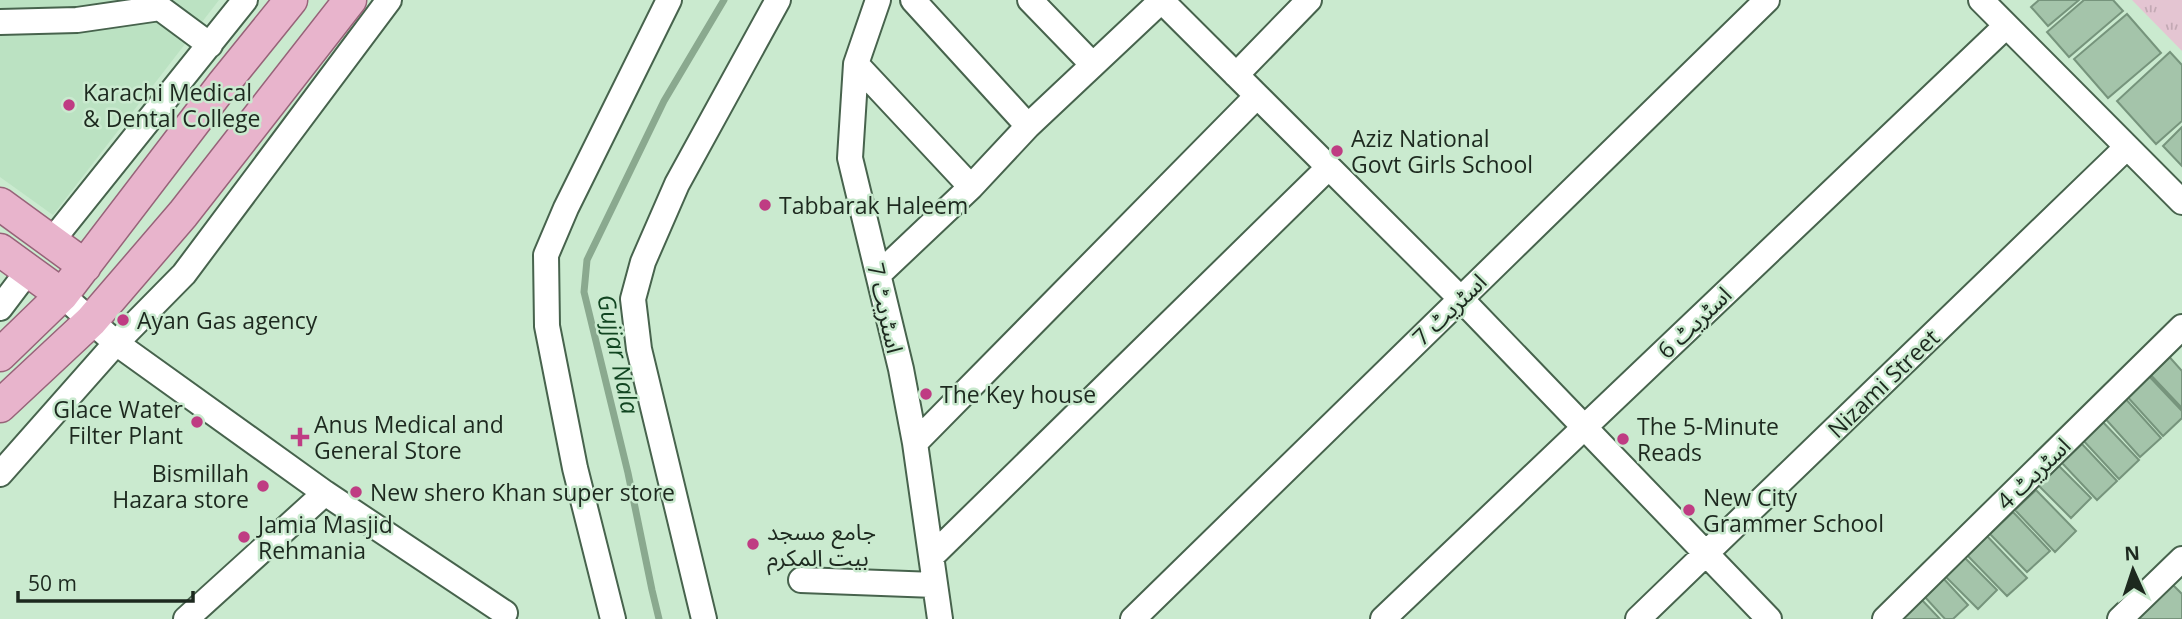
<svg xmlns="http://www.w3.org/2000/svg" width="2182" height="619" font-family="'Open Sans','Noto Sans Arabic',sans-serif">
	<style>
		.built { fill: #bbe2c2 }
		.park { fill: url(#park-tufts) }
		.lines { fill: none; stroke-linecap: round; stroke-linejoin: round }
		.stream { stroke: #8aa98f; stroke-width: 7 }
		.building { fill: #a4c4aa; stroke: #76947c; stroke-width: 2 }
		.minor-casing { stroke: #47634d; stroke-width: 28 }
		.major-casing { stroke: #976379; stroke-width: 35 }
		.minor { stroke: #fff; stroke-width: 24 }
		.major { stroke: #e8b4cc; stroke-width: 32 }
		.poi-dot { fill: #bf3c83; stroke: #caeacf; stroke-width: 2.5 }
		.labels { text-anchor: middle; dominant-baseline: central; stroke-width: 5; stroke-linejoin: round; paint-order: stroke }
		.poi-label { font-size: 23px; fill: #1d291f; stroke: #caeacf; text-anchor: start }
		.street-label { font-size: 23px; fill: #1d291f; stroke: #caeacf }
		.water-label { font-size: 24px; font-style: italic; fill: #114521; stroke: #caeacf }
	</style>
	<defs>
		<pattern id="park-tufts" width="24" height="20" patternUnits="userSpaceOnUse" patternTransform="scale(1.75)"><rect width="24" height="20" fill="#e4c5d2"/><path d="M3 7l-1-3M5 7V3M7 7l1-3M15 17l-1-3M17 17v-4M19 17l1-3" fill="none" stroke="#c3a9b4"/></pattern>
	</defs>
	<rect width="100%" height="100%" fill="#caeacf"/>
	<path class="built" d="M0,0h219l-166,215 -53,-38z"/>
	<path class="park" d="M2132,0h50v51z"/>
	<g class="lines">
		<path class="stream" d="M659,619l-7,-29 -24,-117 -44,-181 3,-32 77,-159 60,-101"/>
	</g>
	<path class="building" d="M2039,0h40l-31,26 -17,-19z
		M2084,0h29l10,11 -54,46 -22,-25z
		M2127,14l34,39 -53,45 -34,-39z
		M2170,52l12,13v56l-26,23 -39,-43z
		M2182,127v39l-19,-20z
		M2165,352l17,19v37l-36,-38z
		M2146,373l36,38v7l-19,18 -39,-43z
		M2123,396l38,42 -21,19 -38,-42z
		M2100,419l39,41 -20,19 -38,-41z
		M2082,444l35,37 -20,19 -35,-37z
		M2059,466l32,32 -20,20 -32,-32z
		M2036,490l40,41 -21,21 -40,-42z
		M2013,512l37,39 -23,21 -37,-38z
		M1986,535l41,43 -20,18 -41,-42z
		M1963,556l34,34 -19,19 -34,-34z
		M1943,578l25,27 -15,14h-8l-21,-23z
		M2172,584l10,10v25h-47z
		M1921,599l19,20h-37l-2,-1z"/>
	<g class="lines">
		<g class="minor-casing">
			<path id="minor" d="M878,0l-22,64 -6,94 51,211 14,74 25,176
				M913,0l115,126
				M1030,0l63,65
				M1161,0l299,298 309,321
				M1981,0l201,202
				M0,22l77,-2 83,-12 50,37
				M856,64l115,123
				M1236,75l73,-75
				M51,242l194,-242
				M879,274l92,-87 57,-61 134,-126
				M62,295l54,48 209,150 180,120
				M0,308l28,-37
				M915,443l342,-347
				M0,474l116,-131 68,-69 205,-274
				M932,556l396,-388
				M801,580l134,5
				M186,619l139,-126
				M613,619l-38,-151 -28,-142 -1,-71 20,-47 103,-208
				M704,619l-65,-270 -6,-50 10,-37 34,-78 101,-184
				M1133,619l634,-619
				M1383,619l623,-593
				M1638,619l489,-472
				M1885,619l297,-292
				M2120,619l62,-60"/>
		</g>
		<g class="major-casing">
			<path id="major" d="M0,204l85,62
				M0,250l62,45
				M0,355l62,-60 162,-212 67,-83
				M0,406l91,-85 92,-107 167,-214"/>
		</g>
		<use href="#minor" class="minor"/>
		<use href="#major" class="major"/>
	</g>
	<g class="poi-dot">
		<circle cx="69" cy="105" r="7"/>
		<circle cx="1337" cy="151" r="7"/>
		<circle cx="765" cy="205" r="7"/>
		<circle cx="123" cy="320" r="7"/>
		<circle cx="926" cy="394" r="7"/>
		<circle cx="197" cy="422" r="7"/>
		<path d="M296.5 426.5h7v7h7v7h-7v7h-7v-7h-7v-7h7z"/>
		<circle cx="1623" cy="439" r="7"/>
		<circle cx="263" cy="486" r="7"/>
		<circle cx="356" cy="492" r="7"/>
		<circle cx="1689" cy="510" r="7"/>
		<circle cx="244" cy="537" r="7"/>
		<circle cx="753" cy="544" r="7"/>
	</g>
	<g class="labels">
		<g class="poi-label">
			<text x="83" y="92">Karachi Medical<tspan x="83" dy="26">&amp; Dental College</tspan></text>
			<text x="1351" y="138">Aziz National<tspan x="1351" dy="26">Govt Girls School</tspan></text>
			<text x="779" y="205">Tabbarak Haleem</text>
			<text x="137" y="320">Ayan Gas agency</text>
			<text x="940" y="394">The Key house</text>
			<text x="183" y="409" text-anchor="end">Glace Water<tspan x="183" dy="26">Filter Plant</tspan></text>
			<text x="314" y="424">Anus Medical and<tspan x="314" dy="26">General Store</tspan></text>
			<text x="1637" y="426">The 5-Minute<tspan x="1637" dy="26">Reads</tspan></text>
			<text x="249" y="473" text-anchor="end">Bismillah<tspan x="249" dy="26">Hazara store</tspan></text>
			<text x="370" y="492">New shero Khan super store</text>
			<text x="1703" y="497">New City<tspan x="1703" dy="26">Grammer School</tspan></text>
			<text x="258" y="524">Jamia Masjid<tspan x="258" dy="26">Rehmania</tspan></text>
			<text x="767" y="531">جامع مسجد<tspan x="767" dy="26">بیت المکرم</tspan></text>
		</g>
		<g class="street-label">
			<text transform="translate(886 308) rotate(77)">اسٹریٹ 7</text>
			<text transform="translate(1449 309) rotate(-44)">اسٹریٹ 7</text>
			<text transform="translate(1694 322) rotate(-44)">اسٹریٹ 6</text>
			<text transform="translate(1883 383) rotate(-44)">Nizami Street</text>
			<text transform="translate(2033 473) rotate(-44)">اسٹریٹ 4</text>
		</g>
		<g class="water-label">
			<text transform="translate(619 354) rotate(78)">Gujjar Nala</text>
		</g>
	</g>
	<g transform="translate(2133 570) rotate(357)" stroke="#caeacf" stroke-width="5" paint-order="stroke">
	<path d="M0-5L12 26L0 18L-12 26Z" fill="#1d291f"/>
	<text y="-10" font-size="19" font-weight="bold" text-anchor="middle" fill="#1d291f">N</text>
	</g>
	<path d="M18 591v10h175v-10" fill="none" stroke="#1d291f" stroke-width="3.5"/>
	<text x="28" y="591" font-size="21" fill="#1d291f" stroke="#caeacf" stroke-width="5" paint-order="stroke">50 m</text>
</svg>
